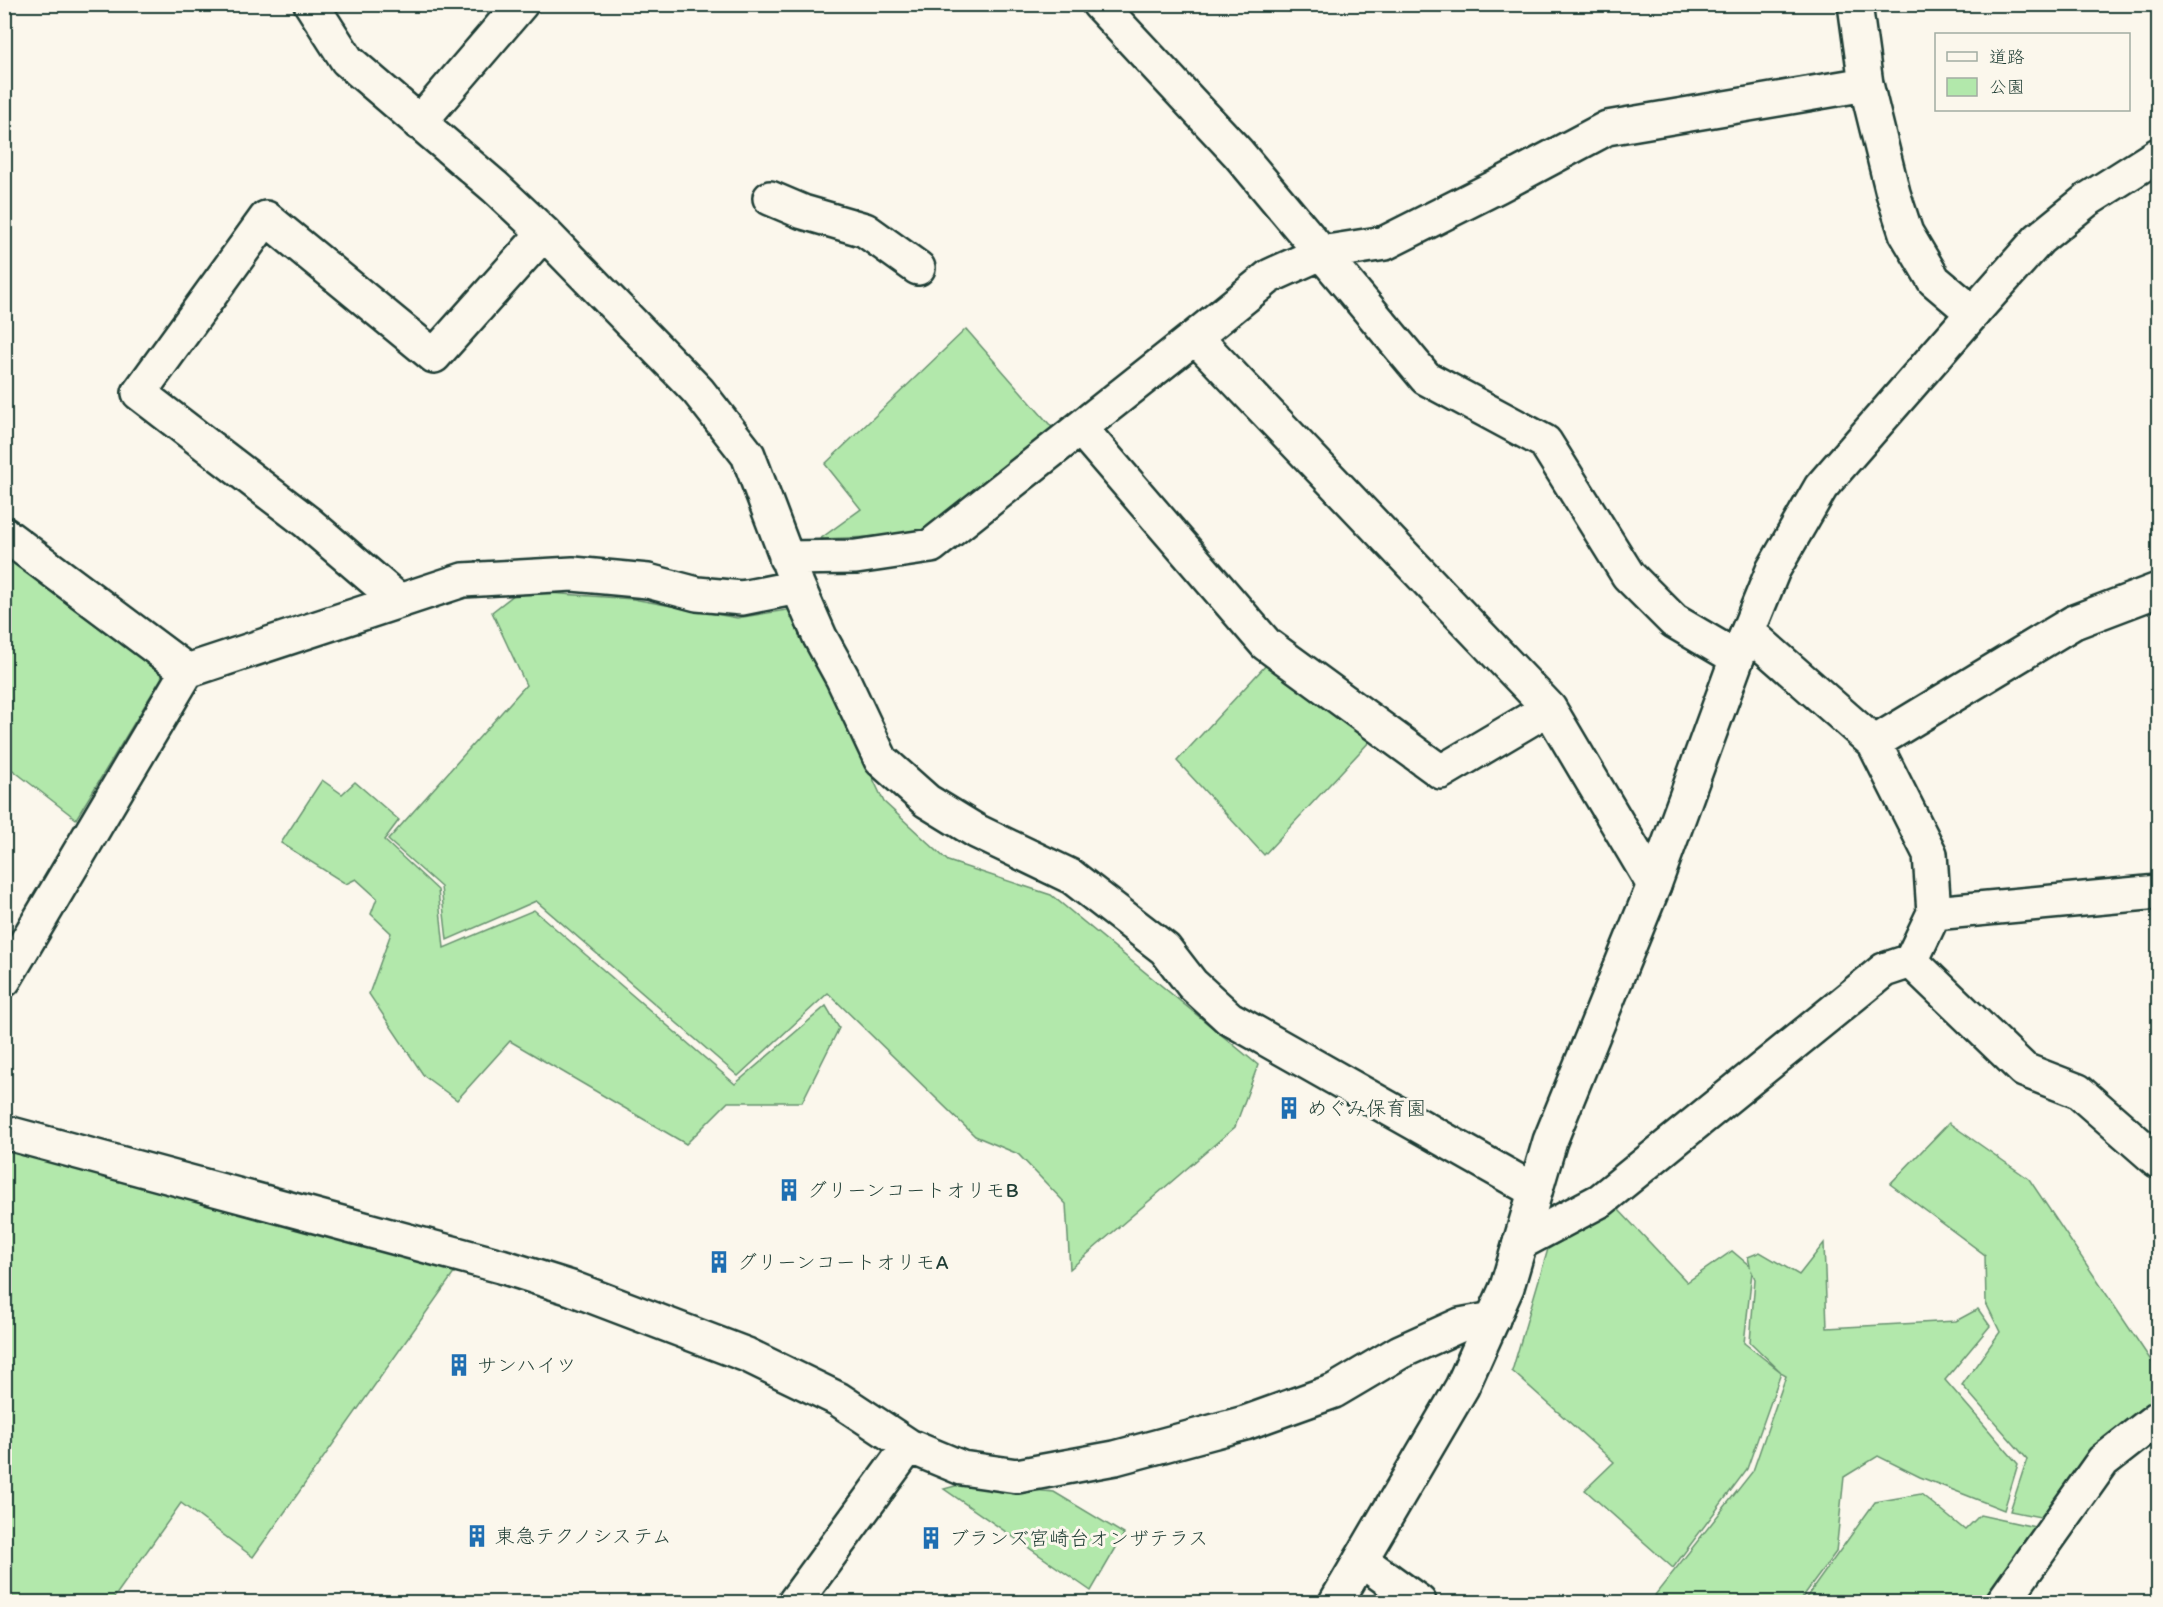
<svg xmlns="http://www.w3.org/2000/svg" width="2163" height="1607" font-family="Itim,'Klee One',sans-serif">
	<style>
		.green { fill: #b2e8ab; stroke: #689270; stroke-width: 1.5; fill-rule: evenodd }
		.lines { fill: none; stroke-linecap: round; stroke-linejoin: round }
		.pedestrian-casing { stroke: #1f3d34; stroke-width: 38 }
		.minor-casing { stroke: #1f3d34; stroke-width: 38 }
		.tertiary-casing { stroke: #1f3d34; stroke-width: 38 }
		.pedestrian { stroke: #fbf7ec; stroke-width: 33 }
		.minor { stroke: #fbf7ec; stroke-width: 33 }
		.tertiary { stroke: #fbf7ec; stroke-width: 33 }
		.labels { text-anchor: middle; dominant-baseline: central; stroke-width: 6; stroke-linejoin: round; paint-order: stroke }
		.poi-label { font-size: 20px; fill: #1f3d34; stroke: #fbf7ec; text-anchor: start }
	</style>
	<rect width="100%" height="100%" fill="#fbf7ec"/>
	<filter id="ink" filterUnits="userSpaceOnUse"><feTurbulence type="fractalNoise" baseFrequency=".0167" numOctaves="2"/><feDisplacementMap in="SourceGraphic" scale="12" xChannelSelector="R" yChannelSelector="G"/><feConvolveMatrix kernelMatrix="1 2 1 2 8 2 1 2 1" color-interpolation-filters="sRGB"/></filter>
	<g filter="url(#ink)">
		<path class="green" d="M966,329l91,104 -133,102 -104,4 41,-30 -36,-45z
			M4,554l161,118 -89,147 -71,-55z
			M519,591l114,8 104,19 56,-9 91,193 64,59 103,34 207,170 -23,62 -165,142 -4,-65 -48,-50 -43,-18 -147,-143 -90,83 -202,-175 -89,39 -6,-53 -53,-47 138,-155 -34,-73z
			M1267,664l103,77 -106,114 -87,-94z
			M322,780l20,14 13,-12 44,38 -15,20 54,50 6,58 90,-38 201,174 91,-78 13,22 -37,74h-74l-42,42 -176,-103 -53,59 -33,-24 -55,-82 22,-61 -20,-19 6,-16 -21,-19 -10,5 -65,-41z
			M1949,1123l80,56 129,192v30l-69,58 -39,60 -40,-8 17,-52 -65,-74 38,-53 -14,-29 -1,-48 -95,-71z
			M4,1149l453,120 -204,288 -72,-54 -70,99h-106z
			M1618,1209l69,73 45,-31 18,15 -2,-9 12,-5 39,23 25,-32 3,85 129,-7 22,-12 12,17 -45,54 73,84 -14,46 -84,-33 -42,-21 -34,21 -8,75 -37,50h-135l-9,-7 98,-124 33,-95 -5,-3 -34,96 -74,99 -88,-78 29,-28 -102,-91 36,-122zM1752,1272l3,7 -5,63 31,30 -37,-29z
			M966,1483l88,9 70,42 -33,57 -147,-102z
			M1921,1494l44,36 15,-15 73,16 -55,71h-195l72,-100z"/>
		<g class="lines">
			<g class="pedestrian-casing">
				<path id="pedestrian" d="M770,198l33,14 62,18 53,38"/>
			</g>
			<g class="minor-casing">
				<path id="minor" d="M311,4l36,56 148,127 49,46 154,158 50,64 50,132 22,50 22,40 39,83 46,41 49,30 96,46 93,72 27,35 37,34 306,173
					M1099,4l139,149 188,225 119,64 83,133 46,46 63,37
					M1855,4l11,80 27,109 13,40 28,47 39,33
					M419,123l102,-119
					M1081,429l185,215 175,128 108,-64
					M4,534l183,137
					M786,558l70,-1 75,-11 264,-209
					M398,600l-91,-78 -168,-129 127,-175 168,138 110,-123
					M1748,632l126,111 56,111 4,59 -23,48 113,109 54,21 80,70
					M1874,743l200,-121 84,-32
					M1654,885l-105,-177 -354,-371 75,-61 51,-23 64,-10 113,-57 109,-58 259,-44
					M1934,913l224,-21
					M4,980l183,-309 276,-91 110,-6 75,7 49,13 45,4 56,-11
					M4,1132l497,134 70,22 176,67 91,44 71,47 53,22 55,8 98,-18 130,-35 89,-32 66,-39 60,-27 33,-6
					M1520,1243l81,-43 283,-230 27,-9
					M1361,1560l58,42
					M795,1602l114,-156
					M2003,1602l100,-141 55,-43"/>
			</g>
			<g class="tertiary-casing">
				<path id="tertiary" d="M1336,1602l126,-215 45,-100 43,-146 104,-256 83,-227 36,-88 48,-83 152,-174 66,-74 48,-39 71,-45"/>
			</g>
			<use href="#pedestrian" class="pedestrian"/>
			<use href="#minor" class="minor"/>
			<use href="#tertiary" class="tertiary"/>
		</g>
	</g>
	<defs>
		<g id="building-bare" transform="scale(1.8)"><path d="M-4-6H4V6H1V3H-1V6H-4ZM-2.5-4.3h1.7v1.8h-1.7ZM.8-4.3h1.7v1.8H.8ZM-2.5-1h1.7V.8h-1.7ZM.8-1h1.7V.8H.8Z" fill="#1f6fb2" stroke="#fbf7ec" stroke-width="2.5" paint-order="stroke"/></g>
	</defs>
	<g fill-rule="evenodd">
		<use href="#building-bare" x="1289" y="1108"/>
		<use href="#building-bare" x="789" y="1190"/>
		<use href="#building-bare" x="719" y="1262"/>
		<use href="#building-bare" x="459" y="1365"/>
		<use href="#building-bare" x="477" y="1536"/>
		<use href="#building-bare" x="931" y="1538"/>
	</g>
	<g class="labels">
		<g class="poi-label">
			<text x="1307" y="1108">めぐみ保育園</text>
			<text x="807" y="1190">グリーンコートオリモB</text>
			<text x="737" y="1262">グリーンコートオリモA</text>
			<text x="477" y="1365">サンハイツ</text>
			<text x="495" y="1536">東急テクノシステム</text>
			<text x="949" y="1538">ブランズ宮崎台オンザテラス</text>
		</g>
	</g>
	<rect width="2163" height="1607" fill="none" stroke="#fbf7ec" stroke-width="24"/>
	<rect x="12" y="12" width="2139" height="1583" fill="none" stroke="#1f3d34" stroke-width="2" filter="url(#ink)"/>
	<rect x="1935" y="33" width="195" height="78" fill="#fbf7ec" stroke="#a3ada2" stroke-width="1.5"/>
	<rect x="1947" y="52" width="30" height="9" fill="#fbf7ec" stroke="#a3ada2" stroke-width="1.5"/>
	<text x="1989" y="63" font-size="18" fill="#1f3d34">道路</text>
	<rect x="1947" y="78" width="30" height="18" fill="#b2e8ab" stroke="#a3ada2" stroke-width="1.5"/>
	<text x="1989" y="93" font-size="18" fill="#1f3d34">公園</text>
</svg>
